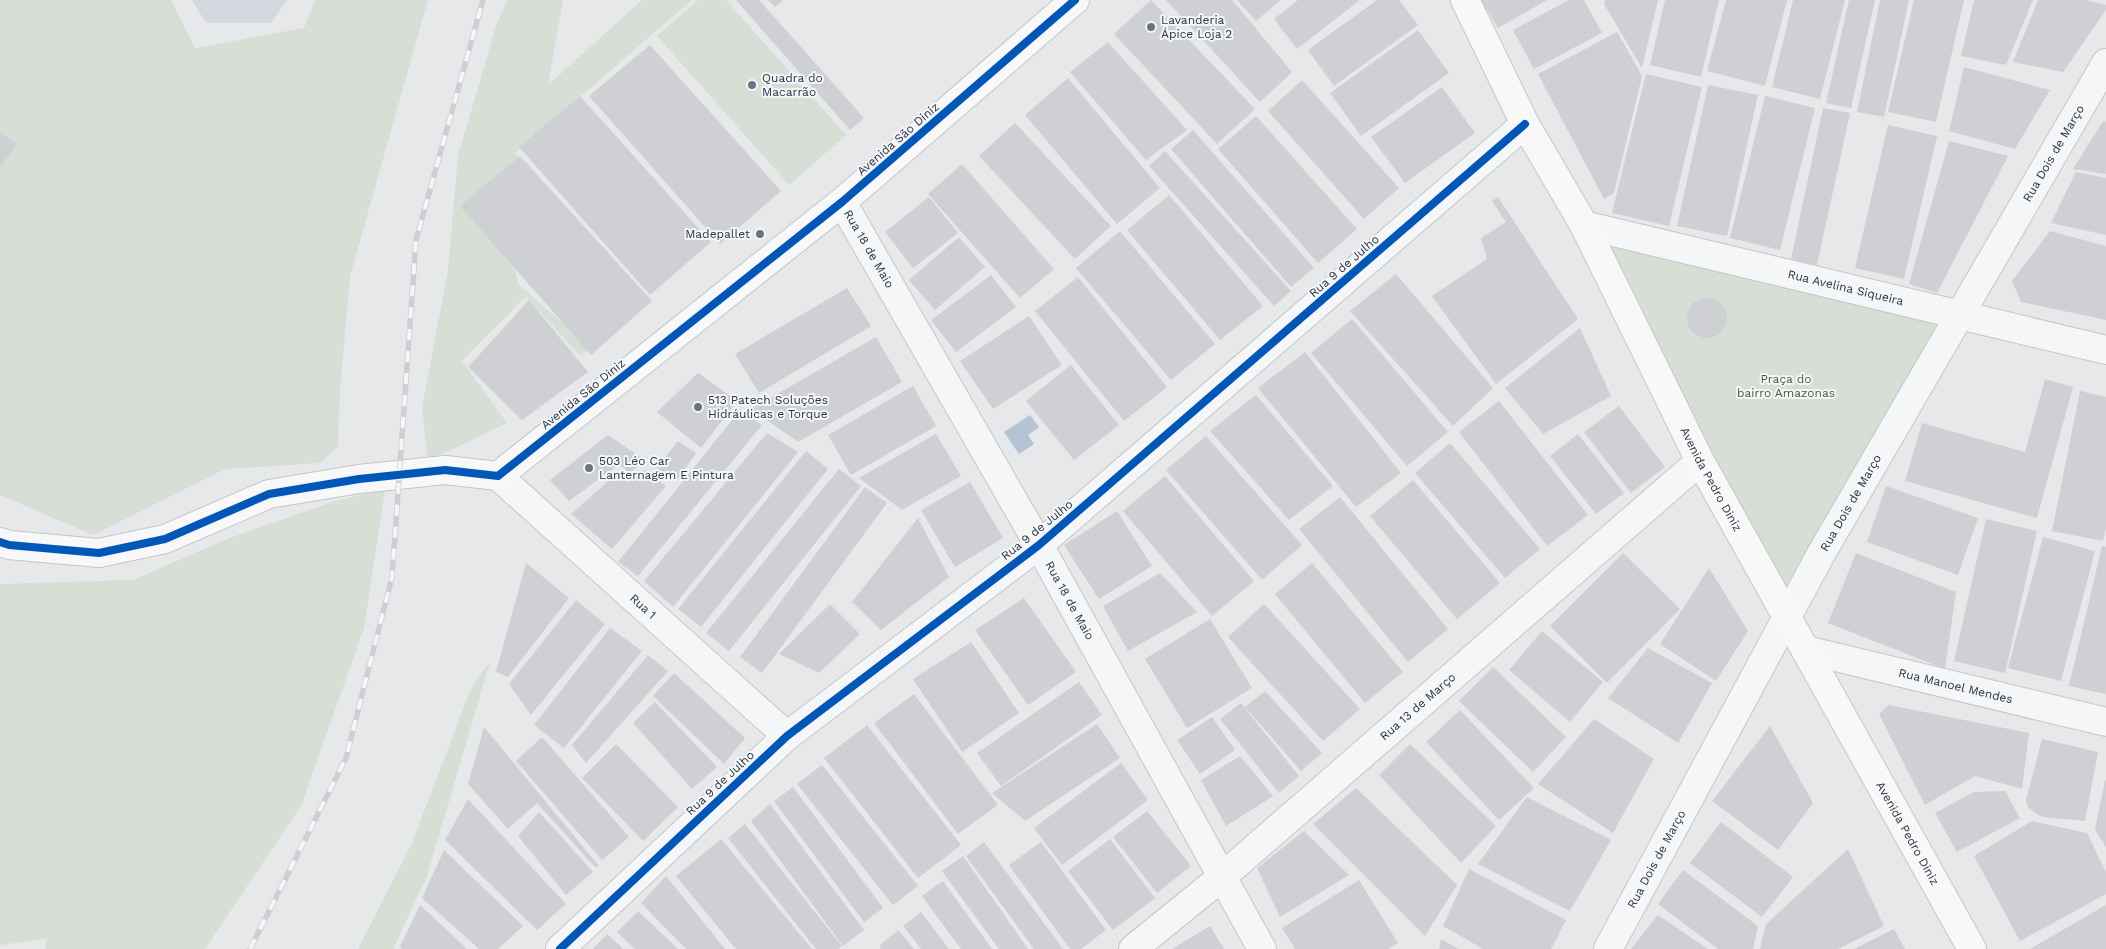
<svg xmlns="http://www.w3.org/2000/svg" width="2106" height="949" font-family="'Work Sans',sans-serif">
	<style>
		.built { fill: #d4d7dd }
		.green { fill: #d6ded6 }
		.water { fill: #b4c4d5 }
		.building { fill: #ced0d3 }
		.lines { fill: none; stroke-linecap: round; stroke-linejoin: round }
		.street-casing { stroke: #c4c6c8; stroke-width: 30 }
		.secondary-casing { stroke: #c4c6c8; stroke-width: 30 }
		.street { stroke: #f5f6f7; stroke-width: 28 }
		.secondary { stroke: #f8f8f8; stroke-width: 28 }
		.rail-casing { stroke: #cecfd2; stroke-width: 5.5 }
		.rail { stroke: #f4f6f9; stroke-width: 4; stroke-dasharray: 11; stroke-linecap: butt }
		.cycleway-casing { stroke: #f4f6f9; stroke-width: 11 }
		.cycleway { stroke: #0057b8; stroke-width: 8 }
		.poi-dot { fill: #6c737f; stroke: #f4f6f9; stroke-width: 2 }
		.labels { text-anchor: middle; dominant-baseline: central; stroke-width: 4; stroke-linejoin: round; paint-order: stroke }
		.poi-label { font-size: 12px; fill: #2b3445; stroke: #f4f6f9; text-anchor: start }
		.street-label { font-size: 12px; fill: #2b3445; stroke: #f4f6f9 }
		.park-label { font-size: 12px; fill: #3f6138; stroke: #f4f6f9 }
	</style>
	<rect width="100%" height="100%" fill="#e6e8ea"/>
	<path class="built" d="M192,0h95l-16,23h-65z"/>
	<path class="green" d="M0,0h171l24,48 109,-20 11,-28h113l-78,276 -10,114 -2,56 -18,17 -95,6 -132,66 -93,-40z
		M507,0h56l-15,85 94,-85h50l-177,153 36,50 -39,46 6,35 73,64 -11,8 -54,-60 -64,65 45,62 -79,38 -6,-53 26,-138 10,-114 37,-127z
		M698,0h28l120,135 -57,50 -132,-149z
		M1598,233l345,86 -155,274 -82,-138z
		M385,489l-21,139 -63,178 -96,143h-160l2,-10 -47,6v-361l133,-4 94,-41 105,-37z
		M490,662l-63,214 -34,73h-35l54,-106 60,-157z"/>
	<path class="water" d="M1030,415l9,12 -11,8 6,9 -15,10 -15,-22z"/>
	<path class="building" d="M736,0h23l105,118 -14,12z
		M768,0h15l-8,7z
		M1151,0l104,109 -38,35 -103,-110z
		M1166,0h66l60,72 -32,30z
		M1237,0h44l-25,21z
		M1298,0h62l-63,49 -23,-30z
		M1377,0h22l19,25 -84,61 -26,-36z
		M1481,0h66l-49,28z
		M1569,0h15l18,33 -68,36 -21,-39z
		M1605,0h53l-16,68 -38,-64z
		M1665,0h54l-18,77 -51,-12z
		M1726,0h61l-22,86 -58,-15z
		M1793,0h52l-25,99 -48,-12z
		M1849,0h26l-24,108 -25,-5z
		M1880,0h29l-25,117 -27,-5z
		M1914,0h50l-28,122 -48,-10z
		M1974,0h59l-27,65 -45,-9z
		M2038,0h47l21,5v5l-43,62 -50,-10z
		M1418,30l31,43 -88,63 -31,-43z
		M1617,32l25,44 -28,117 -10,6 -66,-125z
		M1108,42l79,88 -41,30 -76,-88z
		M650,45l131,146 -61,53 -131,-148z
		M1964,67l86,23 -35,59 -66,-18z
		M1646,74l56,13 -33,139 -57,-13z
		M1068,78l92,110 -43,36 -92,-109z
		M1302,80l97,108 -35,31 -96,-108z
		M1708,85l50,10 -31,141 -50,-10z
		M1442,87l33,46 -70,50 -34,-46z
		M580,96l131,146 -61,53 -131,-148z
		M1765,96l50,12 -35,142 -50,-12z
		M1823,108l27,5 -33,152 -26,-6z
		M1256,116l101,113 -39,34 -100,-114z
		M2103,121l3,1v52l-33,-5z
		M1015,123l96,103 -36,33 -96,-103z
		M1888,125l49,11 -33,143 -49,-11z
		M1193,130l121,138 -23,19 -120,-138z
		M0,132l17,12 -17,23z
		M1949,141l59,15 -71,137 -28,-9z
		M1165,151l126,140 -17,15 -125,-140z
		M520,156l132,145 -61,54 -131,-149z
		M962,164l92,105 -34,29 -92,-104z
		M2076,172l30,6v57l-55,-12z
		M1169,195l94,111 -43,34 -93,-110z
		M929,197l29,36 -45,35 -28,-36z
		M1498,197l80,122 -82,65 -64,-88 55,-37 -6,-21 25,-16 -14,-21z
		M1120,231l95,113 -44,36 -95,-112z
		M2050,231l56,15v74l-85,-18 -9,-21z
		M959,237l26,30 -50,43 -26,-30z
		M1396,274l97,114 -40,38 -103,-115z
		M991,275l25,32 -60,45 -25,-32z
		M1078,277l89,110 -43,34 -89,-110z
		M847,288l24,38 -112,67 -24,-39z
		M1687 318a20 20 0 1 1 40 0a20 20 0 1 1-40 0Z
		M529,300l59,72 -66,48 -54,-53z
		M1029,316l33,49 -69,44 -33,-48z
		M1352,319l96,113 -41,34 -96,-113z
		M1580,328l31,68 -68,38 -38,-46z
		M876,337l26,45 -104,60 -47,-33z
		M1305,352l96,121 -45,34 -98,-119z
		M1071,365l48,60 -45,35 -48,-59z
		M698,373l39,28 -36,47 -44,-36z
		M2045,379l28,8 -36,131 -132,-37 17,-58 103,29z
		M913,386l23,40 -85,49 -23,-40z
		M2080,391l26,6v131l-3,13 -51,-10z
		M1256,395l77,91 -44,34 -79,-89z
		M1499,401l89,114 -41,31 -88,-114z
		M1619,406l46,61 -34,26 -47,-61z
		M741,409l21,16 -124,151 -20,-14z
		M767,433l31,19 -125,155 -29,-26z
		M936,434l25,42 -59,34 -43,-32z
		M1578,434l46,59 -28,21 -46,-58z
		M608,435l38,26 -17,12 -10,-9 -50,37 -19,-21z
		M1206,436l96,109 -40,35 -96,-110z
		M678,441l18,12 -18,26 -22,-10z
		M1450,443l90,106 -35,29 -90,-105z
		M806,451l22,18 -127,158 -23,-18z
		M839,469l22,17 -132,165 -23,-18z
		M645,470l21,16 -54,63 -41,-35 45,-40 12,8z
		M1165,476l89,105 -42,35 -89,-105z
		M1413,480l87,103 -43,36 -87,-103z
		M970,482l33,56 -48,29 -34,-57z
		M1886,486l92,32 -20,57 -91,-33z
		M865,487l22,16 -125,170 -22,-16z
		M1340,497l108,132 -40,33 -109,-133z
		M1117,511l35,55 -53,33 -35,-54z
		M918,518l31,59 -68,53 -29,-28z
		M1986,519l51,12 -32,142 -51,-12z
		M2043,537l52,14 -34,130 -53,-13z
		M2102,546l4,1v147l-37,-8z
		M1623,553l57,56 -73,74 -57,-57z
		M1856,553l100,39 -11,77 -117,-46z
		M526,563l43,35 -61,79 -12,-5z
		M1312,563l91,109 -38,31 -90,-109z
		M1709,568l39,63 -32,50 -56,-37z
		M1160,573l37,39 -69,39 -25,-45z
		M1024,598l52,74 -48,33 -53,-75z
		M576,600l29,24 -74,91 -22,-31z
		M830,604l30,30 -41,39 -40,-19z
		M1264,604l96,105 -37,32 -95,-104z
		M1210,619l42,69 -65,40 -42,-69z
		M610,628l32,23 -78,97 -30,-23z
		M1542,631l61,51 -33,40 -61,-52z
		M971,642l48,71 -57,39 -49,-73z
		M1648,648l64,35 -34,60 -70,-45z
		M648,655l20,16 -82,92 -14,-18z
		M1493,667l73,70 -33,35 -74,-71z
		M674,673l71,65 -21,26 -71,-68z
		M1079,682l23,33 -101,71 -24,-33z
		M1265,691l57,62 -21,18 -56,-64z
		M914,694l84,111 -40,29 -84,-111z
		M655,702l62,65 -25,22 -59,-66z
		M1241,703l58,73 -20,17 -59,-74z
		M1889,705l140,28 -7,56 -47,-13 -50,29 -46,-91z
		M1460,710l74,78 -35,32 -73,-78z
		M1212,717l23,33 -35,24 -23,-34z
		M1594,719l60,40 -41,74 -75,-49z
		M1097,724l23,34 -95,63 -33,-28z
		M867,725l94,120 -43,33 -94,-120z
		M1770,726l43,77 -35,47 -66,-49z
		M484,727l115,139 -4,1 -58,-64 -29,26 -40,-45z
		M542,737l87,100 -27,23 -86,-99z
		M2042,739l56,13 -13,69 -43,-4 -14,-9 -2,-8z
		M616,744l62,63 -35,34 -61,-63z
		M1410,744l86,82 -35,37 -82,-88z
		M1240,756l33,40 -47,30 -25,-46z
		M1121,763l27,37 -86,65 -28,-37z
		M822,765l96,121 -25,19 -96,-121z
		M2105,780h1v67l-11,-17z
		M793,787l90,121 -19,14 -90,-121z
		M1356,788l101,97 -32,51 -112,-112z
		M2005,791l15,27 -63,34 -22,-39 39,-21z
		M1527,797l84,43 -41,71 -92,-47z
		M468,799l98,105 -29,26 -92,-90z
		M770,804l94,126 -21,16 -92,-125z
		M1147,811l44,55 -34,27 -44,-56z
		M539,812l54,60 -27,23 -48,-59z
		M2032,821l55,12 19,39v22l-86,47 -46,-85z
		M1721,822l72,55 -31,40 -72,-54z
		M745,824l97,122 -4,3h-22l-88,-111z
		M1304,831l45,44 -69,42 -23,-49z
		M721,839l91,110h-76l-60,-73z
		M1110,839l45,59 -42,32 -45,-59z
		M984,842l79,107h-29l-68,-93z
		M1041,842l65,88 -25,19h-11l-61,-84z
		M1848,849l36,77 -46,23h-78l6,-25z
		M444,850l79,76 -25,23h-19l-57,-51z
		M963,856l65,93h-29l-57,-78z
		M1469,869l97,51 -15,29h-68l-40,-23z
		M1683,870l75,56 -5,23h-35l-60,-45z
		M666,876l59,73h-39l-45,-46z
		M1359,880l39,63 -10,6h-93l-13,-21z
		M943,881l49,68h-31l-39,-53z
		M420,905l47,44h-65l-2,-2z
		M2106,905v44h-76z
		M638,911l40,38h-43l-18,-17z
		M921,912l28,37h-28l-18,-23z
		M1658,915l50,34h-77z
		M1210,926l14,23h-52z
		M1894,929l11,20h-51z
		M898,930l16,19h-33l-2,-3z
		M607,934l16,15h-30z
		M1441,939l18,10h-20z"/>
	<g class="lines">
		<g class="street-casing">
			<g id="street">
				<path id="s1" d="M842,202l197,343 223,404"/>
				<path id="s2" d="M1584,225l522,125"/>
				<path id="s3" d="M498,476l289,260"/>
				<path id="s4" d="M1806,650l300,72"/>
				<path d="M560,949l227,-213 252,-191 486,-421"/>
				<path id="s5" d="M1133,949l90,-73 477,-415"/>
				<path id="s6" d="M1608,949l213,-395 285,-491"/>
			</g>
		</g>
		<g class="secondary-casing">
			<g id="secondary">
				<path id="s7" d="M1465,0l60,124 59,101 116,236 272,488"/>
				<path d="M0,542l9,3 90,8 66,-14 104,-45 90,-15 86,-9 53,6 344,-274 233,-202"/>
			</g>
		</g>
		<use href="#street" class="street"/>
		<use href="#secondary" class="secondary"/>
		<g class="rail-casing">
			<path id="rail" d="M250,949l96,-191 46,-181 24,-337 67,-240"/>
		</g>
		<use href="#rail" class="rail"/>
		<g class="cycleway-casing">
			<path id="cycleway" d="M0,542l9,3 90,8 66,-14 104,-45 90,-15 86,-9 53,6 344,-274 233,-202
				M560,949l227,-213 252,-191 486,-421"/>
		</g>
		<use href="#cycleway" class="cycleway"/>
	</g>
	<g class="poi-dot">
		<circle cx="1151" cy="27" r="5"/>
		<circle cx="752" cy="85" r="5"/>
		<circle cx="760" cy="234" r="5"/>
		<circle cx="698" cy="407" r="5"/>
		<circle cx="589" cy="468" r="5"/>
	</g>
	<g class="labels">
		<g class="poi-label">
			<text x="1161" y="20">Lavanderia<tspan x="1161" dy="14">Ápice Loja 2</tspan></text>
			<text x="762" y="78">Quadra do<tspan x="762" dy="14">Macarrão</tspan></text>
			<text x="750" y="234" text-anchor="end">Madepallet</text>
			<text x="708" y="400">513 Patech Soluções<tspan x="708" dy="14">Hidráulicas e Torque</tspan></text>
			<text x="599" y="461">503 Léo Car<tspan x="599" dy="14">Lanternagem E Pintura</tspan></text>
		</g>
		<g class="street-label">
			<text transform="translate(898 139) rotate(-41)">Avenida São Diniz</text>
			<text stroke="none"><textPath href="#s6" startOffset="912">Rua Dois de Março</textPath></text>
			<text stroke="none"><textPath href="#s1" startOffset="54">Rua 18 de Maio</textPath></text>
			<text transform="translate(1344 266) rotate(-41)">Rua 9 de Julho</text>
			<text stroke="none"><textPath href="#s2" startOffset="269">Rua Avelina Siqueira</textPath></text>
			<text transform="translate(583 394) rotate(-39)">Avenida São Diniz</text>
			<text stroke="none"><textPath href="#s7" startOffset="539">Avenida Pedro Diniz</textPath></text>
			<text stroke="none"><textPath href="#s6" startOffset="508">Rua Dois de Março</textPath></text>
			<text transform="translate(1037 530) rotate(-39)">Rua 9 de Julho</text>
			<text stroke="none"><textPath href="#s1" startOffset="459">Rua 18 de Maio</textPath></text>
			<text stroke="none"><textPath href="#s3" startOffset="195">Rua 1</textPath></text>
			<text stroke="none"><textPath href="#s4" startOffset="154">Rua Manoel Mendes</textPath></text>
			<text stroke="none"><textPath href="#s5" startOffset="374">Rua 13 de Março</textPath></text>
			<text transform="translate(720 783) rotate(-43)">Rua 9 de Julho</text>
			<text stroke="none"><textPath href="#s7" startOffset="944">Avenida Pedro Diniz</textPath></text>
			<text stroke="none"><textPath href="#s6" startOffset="102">Rua Dois de Março</textPath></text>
		</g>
		<g class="park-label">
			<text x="1786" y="379">Praça do<tspan x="1786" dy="14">bairro Amazonas</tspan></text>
		</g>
	</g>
</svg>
